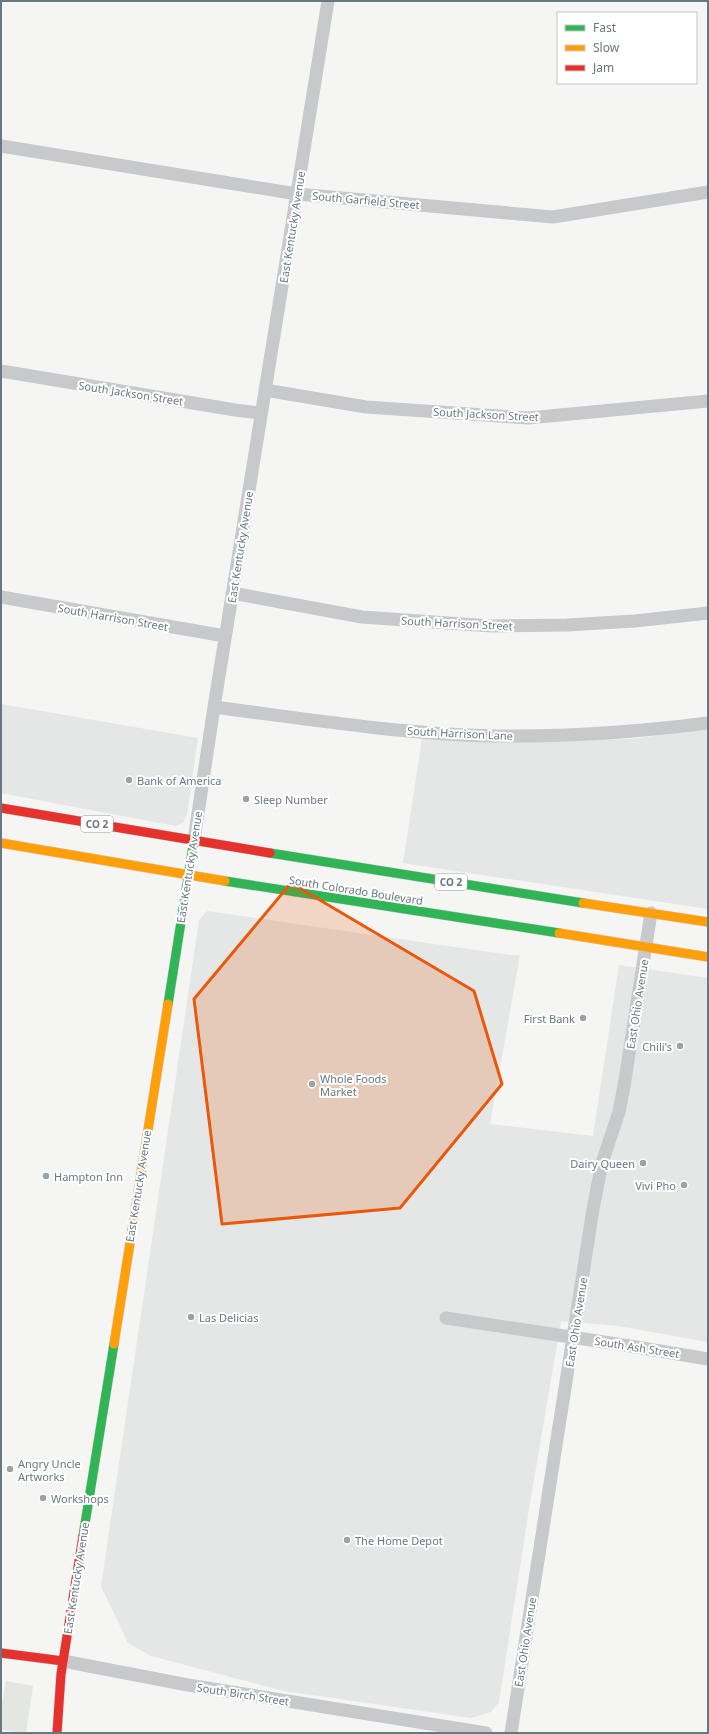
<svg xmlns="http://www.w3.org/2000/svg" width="709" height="1734" font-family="'Noto Sans',sans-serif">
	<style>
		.built { fill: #e5e6e6 }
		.pitch { fill: #e4e6e2 }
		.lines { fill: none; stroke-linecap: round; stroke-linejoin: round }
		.fast-casing { stroke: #d1d1d1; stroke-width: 10 }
		.slow-casing { stroke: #d1d1d1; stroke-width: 10 }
		.jam-casing { stroke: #d1d1d1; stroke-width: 10 }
		.street { stroke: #c7c9ca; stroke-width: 13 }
		.fast { stroke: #30b455; stroke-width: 9 }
		.slow { stroke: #ff9f0a; stroke-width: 9 }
		.jam { stroke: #e5322d; stroke-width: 9 }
		.marked { fill: #e8590c; fill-opacity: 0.2; stroke: #e8590c; stroke-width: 3; stroke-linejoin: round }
		.poi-dot { fill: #99a4a9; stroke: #fff; stroke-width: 1.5 }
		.labels { text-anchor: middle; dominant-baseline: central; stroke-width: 4; stroke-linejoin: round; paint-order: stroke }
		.shield { fill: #fff; stroke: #95a0a6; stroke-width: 1 }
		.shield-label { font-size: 10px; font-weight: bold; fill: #687880 }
		.street-label { font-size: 11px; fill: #687880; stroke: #fff }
		.poi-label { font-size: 11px; fill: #687880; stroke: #fff; text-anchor: start }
	</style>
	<rect width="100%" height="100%" fill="#f5f5f4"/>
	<path class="built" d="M1,704l197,34 -11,77 -4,8 -8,3 -174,-33z
		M708,729v180l-305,-46 19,-124 89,3 119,-3z
		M207,911l303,44h10l-30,169 103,12 26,-171 89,13v364l-90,-16 -57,-5 -32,188 -30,193 -8,10 -20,6 -187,-27 -133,-35 -23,-13 -27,-57 98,-666z"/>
	<path class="pitch" d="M6,1681l27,5 -7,47 -25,-3v-20z"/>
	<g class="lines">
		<g class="fast-casing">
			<path id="fast" d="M270,853l313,50
				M225,881l334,52
				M168,1004l26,-164
				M83,1536l31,-192"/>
		</g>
		<g class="slow-casing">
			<path id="slow" d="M1,843l224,38
				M583,903l125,19
				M559,933l149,24
				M114,1344l54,-340"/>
		</g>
		<g class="jam-casing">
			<path id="jam" d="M1,808l269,45
				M1,1653l62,8
				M57,1733l4,-59 22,-138"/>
		</g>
		<path class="street" d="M1,146l296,48 256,23 155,-25
			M1,371l234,39 26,3
			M265,390l101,17 162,11 180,-17
			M232,593l130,24 130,9 75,-1 68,-4 73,-8
			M1,597l224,39
			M214,707c92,12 186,27 280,29 72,1 143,-4 214,-13
			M194,840l20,-133 114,-706
			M446,1318l184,28 78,13
			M63,1661l125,24 298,48
			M511,1733l82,-524 9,-46 17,-51 5,-26 27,-173"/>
		<use href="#fast" class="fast"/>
		<use href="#slow" class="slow"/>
		<use href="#jam" class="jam"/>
	</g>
	<path class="marked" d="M291,883l183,108 28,93 -102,124 -178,16 -28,-225z"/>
	<g class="poi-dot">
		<circle cx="129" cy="780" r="4"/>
		<circle cx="246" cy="799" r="4"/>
		<circle cx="583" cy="1018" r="4"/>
		<circle cx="680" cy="1046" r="4"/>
		<circle cx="312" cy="1084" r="4"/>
		<circle cx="643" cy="1163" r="4"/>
		<circle cx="46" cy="1176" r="4"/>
		<circle cx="684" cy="1185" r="4"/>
		<circle cx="191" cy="1317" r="4"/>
		<circle cx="10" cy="1469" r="4"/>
		<circle cx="43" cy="1498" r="4"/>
		<circle cx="347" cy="1540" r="4"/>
	</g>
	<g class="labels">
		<g class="shield">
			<rect x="81" y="816" width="32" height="16" rx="3"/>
			<rect x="435" y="874" width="32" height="16" rx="3"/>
		</g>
		<g class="shield-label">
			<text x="97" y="824">CO 2</text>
			<text x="451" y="882">CO 2</text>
		</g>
		<g class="street-label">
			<text transform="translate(366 200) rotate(5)">South Garfield Street</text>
			<text transform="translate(292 227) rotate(-81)">East Kentucky Avenue</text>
			<text transform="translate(131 393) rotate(9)">South Jackson Street</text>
			<text transform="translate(486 414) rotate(3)">South Jackson Street</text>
			<text transform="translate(240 547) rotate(-81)">East Kentucky Avenue</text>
			<text transform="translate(113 617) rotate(10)">South Harrison Street</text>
			<text transform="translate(457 623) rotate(3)">South Harrison Street</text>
			<text transform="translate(460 733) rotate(3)">South Harrison Lane</text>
			<text transform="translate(189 867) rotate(-81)">East Kentucky Avenue</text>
			<text transform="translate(356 890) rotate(9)">South Colorado Boulevard</text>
			<text transform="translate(637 1004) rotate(-81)">East Ohio Avenue</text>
			<text transform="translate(138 1186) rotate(-81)">East Kentucky Avenue</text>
			<text transform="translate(576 1322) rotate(-81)">East Ohio Avenue</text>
			<text transform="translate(637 1347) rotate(9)">South Ash Street</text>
			<text transform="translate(76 1578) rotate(-81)">East Kentucky Avenue</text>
			<text transform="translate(525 1642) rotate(-81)">East Ohio Avenue</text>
			<text transform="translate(243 1694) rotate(9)">South Birch Street</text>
		</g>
		<g class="poi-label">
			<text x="137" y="780">Bank of America</text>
			<text x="254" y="799">Sleep Number</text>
			<text x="575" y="1018" text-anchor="end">First Bank</text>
			<text x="672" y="1046" text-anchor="end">Chili's</text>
			<text x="320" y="1078">Whole Foods<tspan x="320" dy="13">Market</tspan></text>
			<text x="635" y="1163" text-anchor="end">Dairy Queen</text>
			<text x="54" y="1176">Hampton Inn</text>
			<text x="676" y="1185" text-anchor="end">Vivi Pho</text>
			<text x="199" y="1317">Las Delicias</text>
			<text x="18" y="1463">Angry Uncle<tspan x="18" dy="13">Artworks</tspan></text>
			<text x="51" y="1498">Workshops</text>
			<text x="355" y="1540">The Home Depot</text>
		</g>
	</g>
	<rect width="709" height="1734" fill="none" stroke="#687880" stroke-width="4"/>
	<rect x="557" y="12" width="140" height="72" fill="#ffffff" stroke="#c3c9cc"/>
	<rect x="565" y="25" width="20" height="6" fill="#30b455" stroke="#c3c9cc"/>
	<text x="593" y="32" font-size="12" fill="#687880">Fast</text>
	<rect x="565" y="45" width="20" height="6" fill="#ff9f0a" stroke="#c3c9cc"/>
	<text x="593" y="52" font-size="12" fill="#687880">Slow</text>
	<rect x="565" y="65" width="20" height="6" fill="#e5322d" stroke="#c3c9cc"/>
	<text x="593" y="72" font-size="12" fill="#687880">Jam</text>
</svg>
